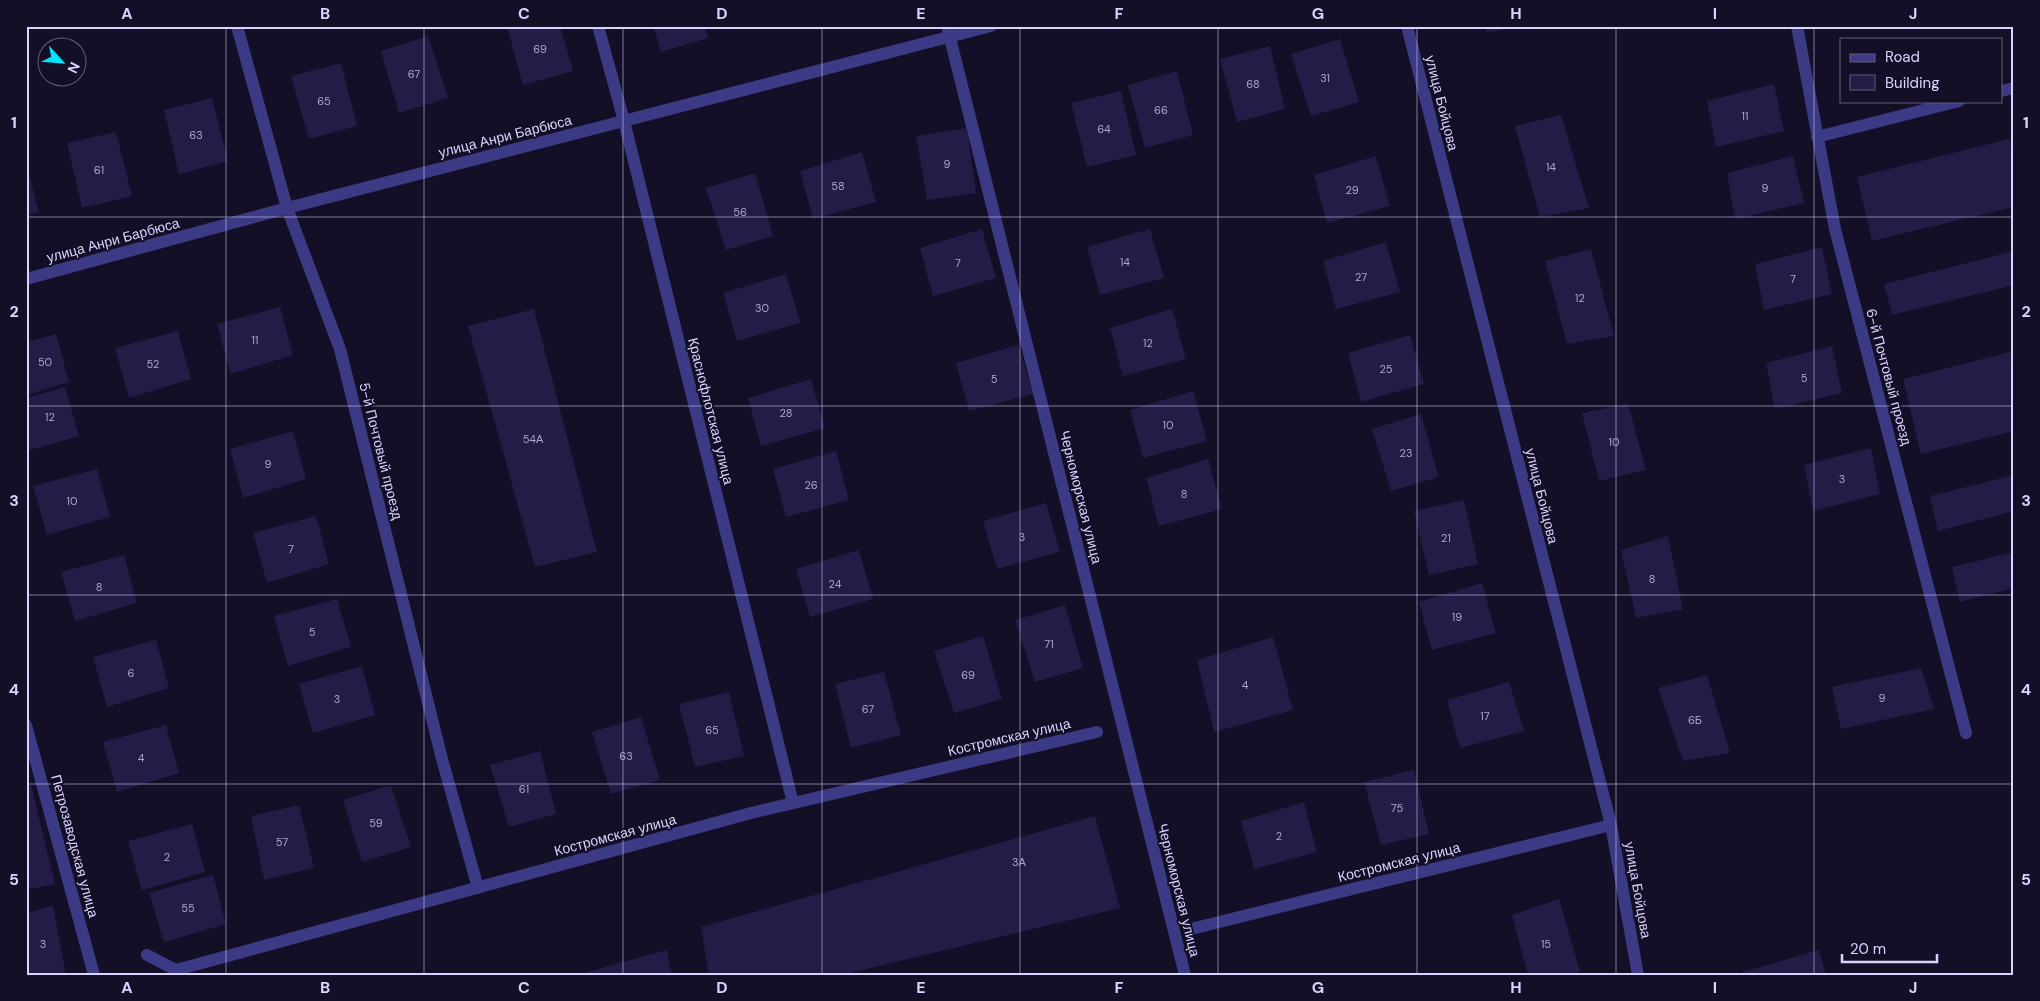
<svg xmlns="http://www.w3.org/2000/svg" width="2040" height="1001" font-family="'DM Sans',sans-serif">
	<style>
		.building { fill: #241b47 }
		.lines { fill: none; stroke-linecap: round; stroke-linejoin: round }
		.street { stroke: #3d3a85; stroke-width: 12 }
		.grid { fill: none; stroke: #d9d4ff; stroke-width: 1; stroke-opacity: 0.55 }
		.labels { text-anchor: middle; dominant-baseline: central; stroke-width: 4; stroke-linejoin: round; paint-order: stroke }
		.number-label { font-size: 11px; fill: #aca6d1 }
		.street-label { font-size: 14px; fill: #d9d4ff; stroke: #130f26 }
		.neatline { fill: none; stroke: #d9d4ff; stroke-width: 2 }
		.grid-label { font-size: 16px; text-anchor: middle; font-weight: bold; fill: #d9d4ff }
	</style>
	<rect width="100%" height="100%" fill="#130f26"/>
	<path class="building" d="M507,26h53l13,45 -50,14z
		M653,26h52l3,12 -47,14z
		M1485,26h28v1l-26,6z
		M428,36l20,62 -49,15 -18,-62z
		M1340,39l19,63 -48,14 -20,-62z
		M1270,46l15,63 -48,13 -17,-63z
		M341,63l16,63 -48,13 -18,-63z
		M1177,71l16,64 -48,13 -17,-63z
		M1774,84l10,47 -68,16 -9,-46z
		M1121,91l15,64 -49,12 -16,-64z
		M212,98l16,63 -49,13 -15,-64z
		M1561,115l28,93 -49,9 -25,-91z
		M967,128l9,65 -49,7 -11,-64z
		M116,132l16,64 -50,12 -15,-65z
		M2009,139l5,22v46l-142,34 -15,-64z
		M862,152l14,50 -63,17 -13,-48z
		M1376,156l14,50 -63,17 -13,-48z
		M1793,156l11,47 -69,16 -8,-46z
		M26,162l13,51 -13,1z
		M755,173l18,63 -47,14 -20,-62z
		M982,229l14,49 -63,18 -13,-48z
		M1150,229l14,49 -64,17 -13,-48z
		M1386,242l14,50 -64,17 -13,-48z
		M1822,247l10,47 -68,16 -9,-46z
		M1591,249l23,87 -47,8 -22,-83z
		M2014,251v34l-122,30 -8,-31z
		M786,274l14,49 -63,18 -14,-48z
		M280,307l13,48 -62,19 -14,-50z
		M534,309l63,243 -62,15 -67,-241z
		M1172,309l14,50 -63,17 -13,-48z
		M178,331l13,48 -62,19 -14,-50z
		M56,334l13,48 -43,13v-53z
		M1410,335l14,49 -63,18 -13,-49z
		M1018,345l15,49 -64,17 -13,-48z
		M1832,346l10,47 -67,16 -9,-46z
		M2014,351v80l-93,23 -18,-75z
		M811,379l14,49 -64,18 -13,-48z
		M65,387l14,49 -53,15v-53z
		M1193,391l14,50 -64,17 -13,-48z
		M1628,404l18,66 -47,11 -17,-68z
		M1421,414l18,63 -48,14 -19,-62z
		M293,431l13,48 -63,19 -13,-49z
		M1871,448l9,46 -67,17 -9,-46z
		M836,451l13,49 -63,17 -13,-48z
		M1208,459l14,50 -63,17 -13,-48z
		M97,469l13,48 -63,18 -14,-49z
		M2014,475v36l-76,20 -8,-35z
		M1464,500l14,64 -49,11 -15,-64z
		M1046,503l14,49 -63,17 -14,-48z
		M316,516l13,48 -62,19 -14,-50z
		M1668,536l15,73 -47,9 -15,-68z
		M859,550l14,49 -63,18 -14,-48z
		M2014,552v36l-54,14 -8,-35z
		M124,555l13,48 -62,18 -14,-49z
		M1482,583l14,50 -64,17 -13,-48z
		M337,599l14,48 -63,19 -14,-50z
		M1065,605l18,63 -48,14 -20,-62z
		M983,636l19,63 -48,14 -20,-62z
		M1273,637l20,73 -79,22 -17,-72z
		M156,640l13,48 -62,19 -14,-50z
		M362,666l13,49 -62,18 -14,-49z
		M1921,668l13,41 -93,20 -9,-42z
		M884,672l17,63 -50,13 -16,-64z
		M1707,675l23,78 -47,8 -25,-73z
		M1509,682l15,49 -64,17 -13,-48z
		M729,692l15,64 -49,11 -16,-63z
		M641,717l19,63 -49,14 -19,-62z
		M166,725l13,48 -62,19 -14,-50z
		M540,751l16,63 -47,13 -19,-62z
		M1414,770l15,64 -48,11 -17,-63z
		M31,785l24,99 -29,6v-103z
		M391,785l20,62 -49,15 -19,-62z
		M1304,802l13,50 -63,17 -13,-48z
		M299,805l15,63 -50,12 -13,-64z
		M1095,816l25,92 -278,67h-133l-8,-48z
		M192,824l13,48 -63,18 -14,-49z
		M213,875l13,49 -62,18 -15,-49z
		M1559,899l21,73 -10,3h-42l-16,-60z
		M53,906l13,69h-40v-62z
		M667,950l5,25h-92v-1z
		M1819,950l7,25h-89l-1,-1z"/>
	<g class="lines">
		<path class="street" d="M237,26l50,182 53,141 102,410 36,129
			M598,26l26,95 169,682
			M947,26l238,949
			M1407,26l204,799 27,150
			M1797,26l38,203 131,504
			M2001,91l13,-3
			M1817,137l142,-36
			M26,279l261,-71 704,-182
			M26,725l68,250
			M1195,928l416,-103
			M147,955l29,15 575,-157 346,-81"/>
	</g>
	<path class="grid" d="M226,26v949M424,26v949M623,26v949M822,26v949M1020,26v949M1218,26v949M1417,26v949M1616,26v949M1814,26v949M26,217h1988M26,406h1988M26,595h1988M26,784h1988"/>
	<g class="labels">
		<g class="number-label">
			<text x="540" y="49">69</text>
			<text x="414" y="74">67</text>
			<text x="1325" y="78">31</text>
			<text x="1253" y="84">68</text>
			<text x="324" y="101">65</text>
			<text x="1161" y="110">66</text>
			<text x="1745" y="116">11</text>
			<text x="1104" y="129">64</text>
			<text x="196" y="135">63</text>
			<text x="947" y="164">9</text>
			<text x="1551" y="167">14</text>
			<text x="99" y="170">61</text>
			<text x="838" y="186">58</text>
			<text x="1765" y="188">9</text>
			<text x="1352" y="190">29</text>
			<text x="740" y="212">56</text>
			<text x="1125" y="262">14</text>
			<text x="958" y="263">7</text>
			<text x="1361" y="277">27</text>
			<text x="1793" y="279">7</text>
			<text x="1580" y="298">12</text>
			<text x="762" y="308">30</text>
			<text x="255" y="340">11</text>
			<text x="1148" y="343">12</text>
			<text x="45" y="362">50</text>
			<text x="153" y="364">52</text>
			<text x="1386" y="369">25</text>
			<text x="1804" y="378">5</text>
			<text x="994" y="379">5</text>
			<text x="786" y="413">28</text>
			<text x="50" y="417">12</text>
			<text x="1168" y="425">10</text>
			<text x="533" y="439">54А</text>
			<text x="1614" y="442">10</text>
			<text x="1406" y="453">23</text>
			<text x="268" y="464">9</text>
			<text x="1842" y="479">3</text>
			<text x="811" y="485">26</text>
			<text x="1184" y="494">8</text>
			<text x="72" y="501">10</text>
			<text x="1022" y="537">3</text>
			<text x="1446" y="538">21</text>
			<text x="291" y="549">7</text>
			<text x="1652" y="579">8</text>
			<text x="835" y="584">24</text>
			<text x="99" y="587">8</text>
			<text x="1457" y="617">19</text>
			<text x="312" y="632">5</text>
			<text x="1049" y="644">71</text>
			<text x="131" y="673">6</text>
			<text x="968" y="675">69</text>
			<text x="1245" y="685">4</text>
			<text x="1882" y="698">9</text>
			<text x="337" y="699">3</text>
			<text x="868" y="709">67</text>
			<text x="1485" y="716">17</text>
			<text x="1695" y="720">6Б</text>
			<text x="712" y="730">65</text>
			<text x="626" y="756">63</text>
			<text x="141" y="758">4</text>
			<text x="524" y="789">61</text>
			<text x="1397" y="808">75</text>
			<text x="376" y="823">59</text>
			<text x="1279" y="836">2</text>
			<text x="282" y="842">57</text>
			<text x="167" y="857">2</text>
			<text x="1019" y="862">3А</text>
			<text x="188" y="908">55</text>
			<text x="43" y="944">3</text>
			<text x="1546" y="944">15</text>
		</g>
		<g class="street-label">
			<text transform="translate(1442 103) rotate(76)">улица Бойцова</text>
			<text transform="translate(505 136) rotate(-14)">улица Анри Барбюса</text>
			<text transform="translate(113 240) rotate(-15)">улица Анри Барбюса</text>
			<text transform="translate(1889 377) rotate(75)">6-й Почтовый проезд</text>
			<text transform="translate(711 411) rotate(76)">Краснофлотская улица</text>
			<text transform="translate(381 451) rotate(76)">5-й Почтовый проезд</text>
			<text transform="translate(1542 496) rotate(76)">улица Бойцова</text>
			<text transform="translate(1081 497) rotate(76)">Черноморская улица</text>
			<text transform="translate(1009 737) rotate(-13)">Костромская улица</text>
			<text transform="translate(615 835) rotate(-15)">Костромская улица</text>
			<text transform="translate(75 846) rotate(75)">Петрозаводская улица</text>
			<text transform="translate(1399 862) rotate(-14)">Костромская улица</text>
			<text transform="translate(1179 890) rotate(76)">Черноморская улица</text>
			<text transform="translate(1638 890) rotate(80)">улица Бойцова</text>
		</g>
	</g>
	<rect width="2040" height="1001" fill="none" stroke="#130f26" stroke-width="55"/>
	<rect x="1840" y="38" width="162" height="65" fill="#130f26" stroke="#625e7d"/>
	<rect x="1850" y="54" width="25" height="8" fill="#3d3a85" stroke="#625e7d"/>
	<text x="1885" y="62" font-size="15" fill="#d9d4ff">Road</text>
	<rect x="1850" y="75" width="25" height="15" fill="#241b47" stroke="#625e7d"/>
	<text x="1885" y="88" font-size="15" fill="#d9d4ff">Building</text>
	<g transform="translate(62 62) rotate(116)"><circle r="24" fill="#130f26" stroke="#625e7d"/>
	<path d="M0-4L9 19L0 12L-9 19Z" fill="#00e5ff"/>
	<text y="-8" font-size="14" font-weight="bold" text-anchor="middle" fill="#d9d4ff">N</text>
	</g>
	<path d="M1842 954v8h95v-8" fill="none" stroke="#d9d4ff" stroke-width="2.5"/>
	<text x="1850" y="954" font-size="15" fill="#d9d4ff" stroke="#130f26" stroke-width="4" paint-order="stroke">20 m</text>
	<rect x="28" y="28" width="1984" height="946" class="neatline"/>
	<g class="grid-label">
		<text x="127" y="19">A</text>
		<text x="325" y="19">B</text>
		<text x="524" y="19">C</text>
		<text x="722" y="19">D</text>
		<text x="921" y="19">E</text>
		<text x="1119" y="19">F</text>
		<text x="1318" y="19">G</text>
		<text x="1516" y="19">H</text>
		<text x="1715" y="19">I</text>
		<text x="1913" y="19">J</text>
		<text x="14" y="128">1</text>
		<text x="2026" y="128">1</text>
		<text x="14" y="317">2</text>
		<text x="2026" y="317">2</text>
		<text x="14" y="506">3</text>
		<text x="2026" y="506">3</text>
		<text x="14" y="695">4</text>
		<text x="2026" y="695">4</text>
		<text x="14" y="885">5</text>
		<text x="2026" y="885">5</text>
		<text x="127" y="993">A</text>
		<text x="325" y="993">B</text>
		<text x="524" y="993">C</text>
		<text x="722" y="993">D</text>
		<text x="921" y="993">E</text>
		<text x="1119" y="993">F</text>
		<text x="1318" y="993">G</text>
		<text x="1516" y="993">H</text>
		<text x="1715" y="993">I</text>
		<text x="1913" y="993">J</text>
	</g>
</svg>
